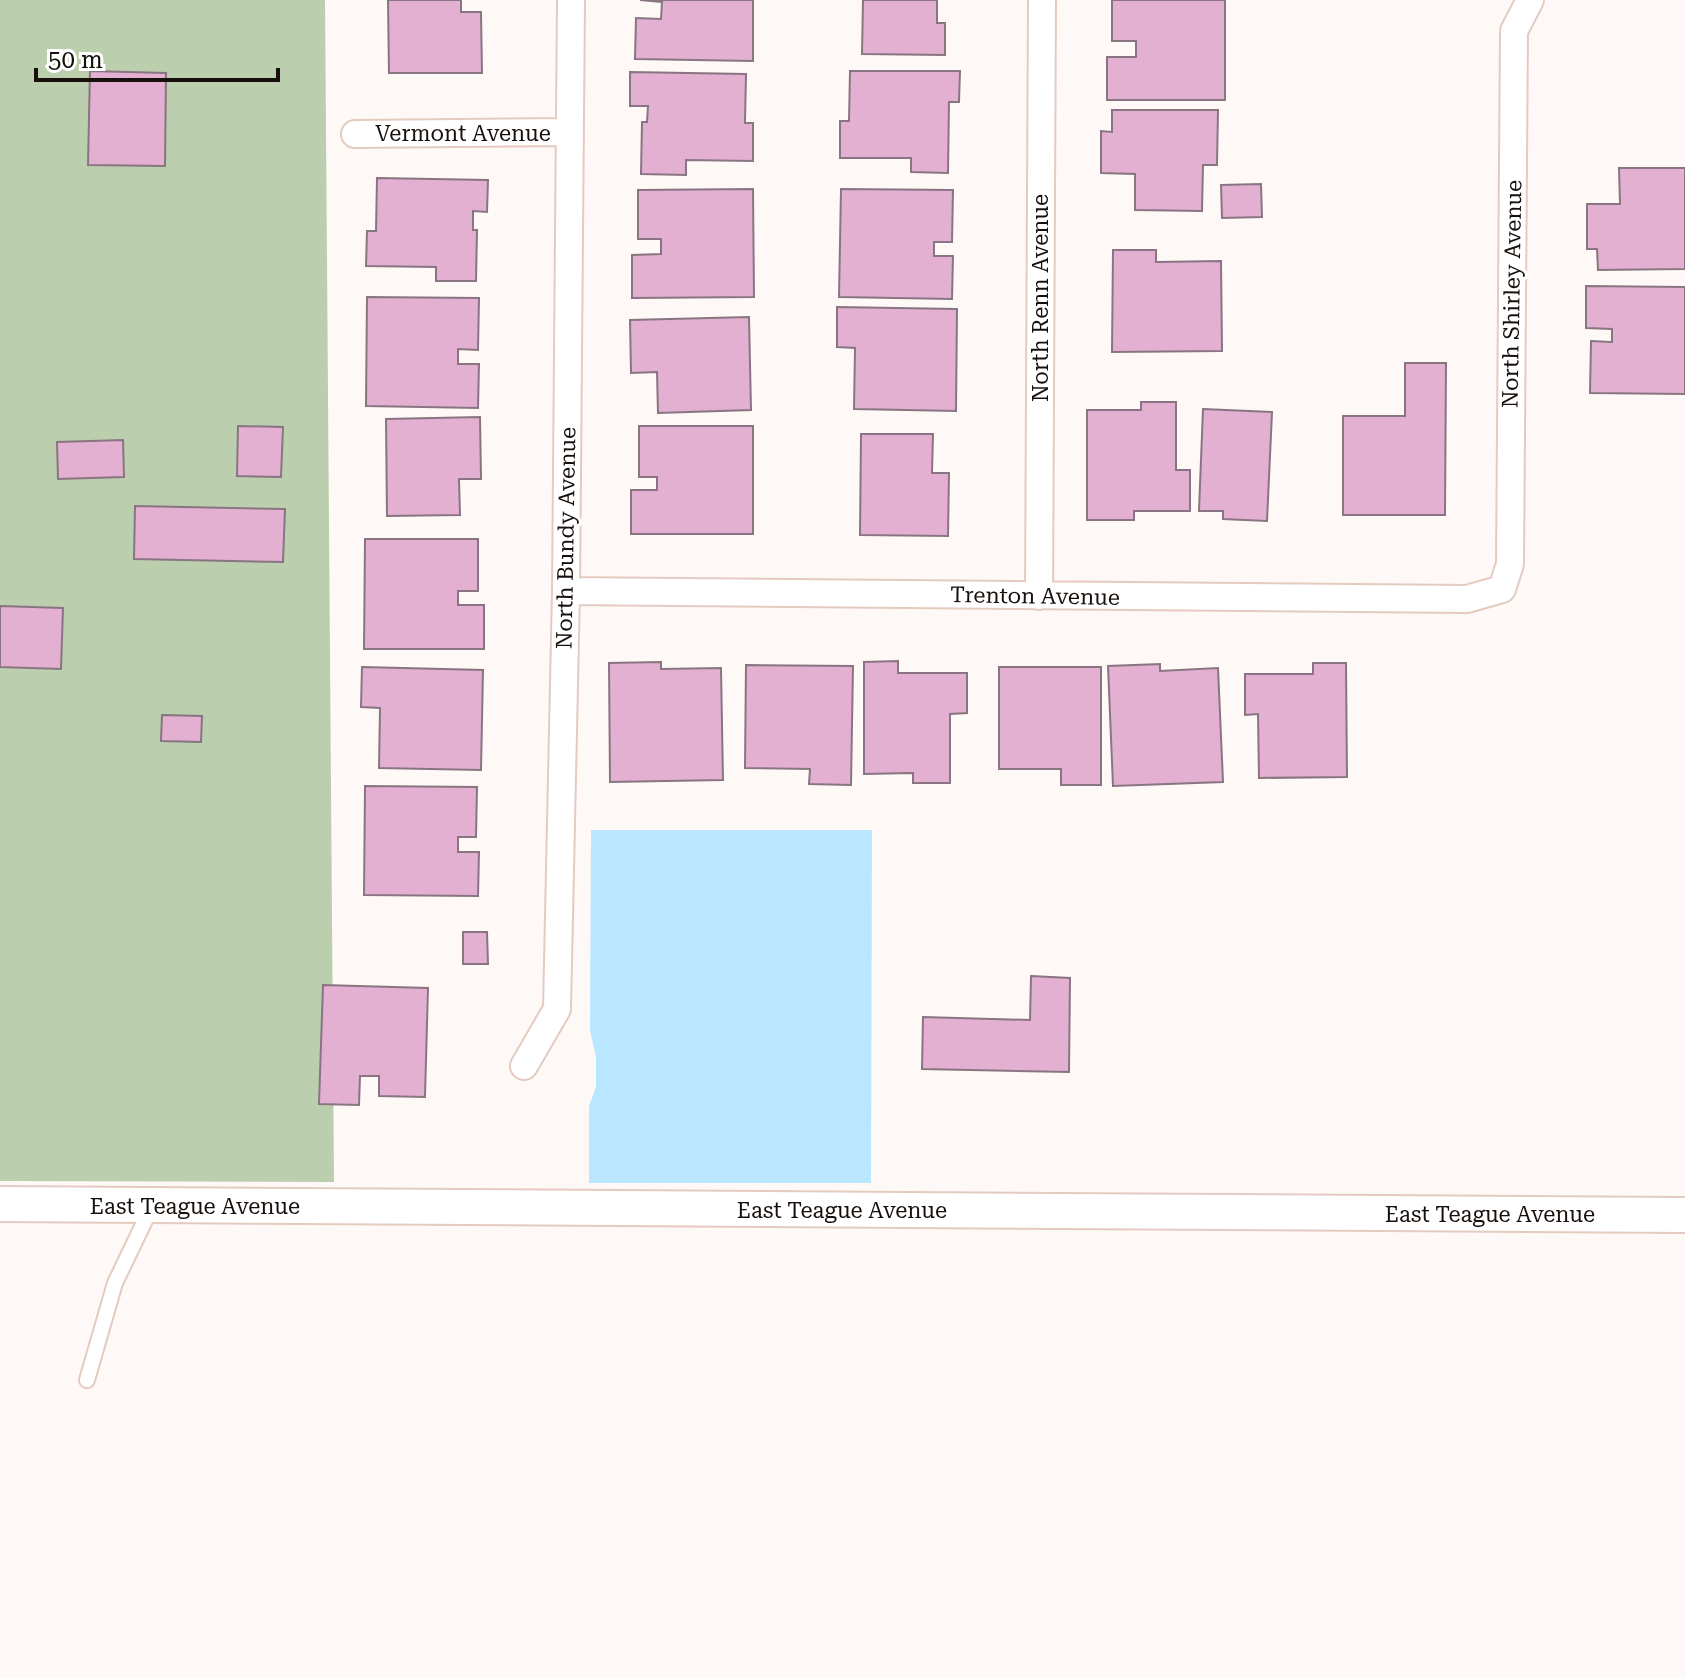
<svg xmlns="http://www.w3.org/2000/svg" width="1685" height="1678" font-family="'Roboto Serif',serif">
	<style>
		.green { fill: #bbcead }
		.water { fill: #b8e7ff }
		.building { fill: #e3b0d1; stroke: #887581; stroke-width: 2 }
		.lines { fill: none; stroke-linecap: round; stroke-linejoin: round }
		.service-casing { stroke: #e3cbc0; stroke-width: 18 }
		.minor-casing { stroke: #e3cbc0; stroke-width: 30 }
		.tertiary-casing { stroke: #e3cbc0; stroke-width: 38 }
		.service { stroke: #fff; stroke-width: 14 }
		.minor { stroke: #fff; stroke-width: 26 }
		.tertiary { stroke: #fff; stroke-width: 34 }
		.labels { text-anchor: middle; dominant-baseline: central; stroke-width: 6; stroke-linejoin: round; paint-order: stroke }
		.street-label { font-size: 22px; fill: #160f0b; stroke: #fff }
	</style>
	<rect width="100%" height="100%" fill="#fef9f7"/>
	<path class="green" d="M0,0h325l9,1182 -334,-1z"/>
	<path class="water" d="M591,830h281l-1,353h-282v-77l7,-19v-30l-6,-26z"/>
	<path class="building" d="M388,0h73v12h20l1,61h-93z
		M640,0h113v61l-118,-2 1,-41 25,1 1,-17z
		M863,0h74v23h8v32l-83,-1z
		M1112,0h113v100h-118v-43h29v-16h-24z
		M90,71l76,2 -1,93 -77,-1z
		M850,71h110l-1,31h-10l-1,71 -37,-1v-14h-71v-37h9z
		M630,72l116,2 -1,49h8v38l-67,-1v15l-45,-1 1,-52h5l1,-16h-18z
		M1112,110h106l-1,55h-14l-1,46 -67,-1v-36l-34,-1v-42l11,1z
		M1619,168h66v101l-87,1 -1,-21h-10v-45h33z
		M377,178l111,2 -1,32 -14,-1v19h4l-1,51h-40v-14l-70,-1 1,-35h9z
		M1261,184l1,33 -40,1 -1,-33z
		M753,189l1,108 -122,1v-43l29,-1v-15h-23v-49z
		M841,189l112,1 -1,52h-18v14h19l-1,43 -113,-2z
		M1113,250h43v12l65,-1 1,90 -110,1z
		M1586,286l99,1v107l-95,-1 1,-52 21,1v-13l-26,-1z
		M367,297l112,1 -1,52 -20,-1v15h21l-1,44 -112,-2z
		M837,307l120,2 -1,102 -102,-2 1,-61 -18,-1z
		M749,317l2,93 -93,3 -1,-41 -26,1 -1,-53z
		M1405,363h41l-1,152h-102v-99h62z
		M1141,402h35v68h14v41h-56v9h-47v-110h54z
		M1203,409l69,3 -5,109 -44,-2v-8h-24z
		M480,417l1,62h-22l1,36 -73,1 -1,-97z
		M238,426l45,1 -2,50 -44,-1z
		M639,426h114v108h-122v-44h26v-13h-18z
		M861,434h72l-1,39h17l-1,63 -88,-1z
		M123,440l1,37 -66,2 -1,-37z
		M135,506l150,3 -2,53 -149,-3z
		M365,539h113v52h-20v14h26v44h-120z
		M0,606l63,2 -2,61 -61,-2z
		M898,661v12h69v40l-17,1v69h-37v-10l-49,1v-112z
		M661,662v7l60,-1 2,112 -113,2 -1,-119z
		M1313,663h33l1,114 -88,1 -1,-64 -13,1v-41h68z
		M1160,664v7l58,-3 5,114 -110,4 -5,-120z
		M746,665l107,1 -2,119 -42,-1 1,-15 -65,-1z
		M362,667l121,3 -2,100 -102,-2 1,-60 -19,-1z
		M999,667h102v118h-40v-16h-62z
		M162,715l40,1 -1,26 -40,-1z
		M365,786l112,1 -1,50h-18v15h21l-1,44 -114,-1z
		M463,932h24l1,32h-25z
		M1031,976l39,2 -1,94 -147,-3 1,-52 107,3z
		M323,985l105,3 -3,109 -46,-1v-20h-19l-1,29 -40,-1z"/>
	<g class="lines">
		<g class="service-casing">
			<path id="service" d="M87,1380l28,-97 37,-77"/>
		</g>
		<g class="minor-casing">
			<path id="minor" d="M355,134l215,-2
				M566,591l901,8 35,-10 8,-25 4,-533 16,-31
				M1039,596l3,-596
				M524,1066l33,-57 9,-418 5,-591"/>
		</g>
		<g class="tertiary-casing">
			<path id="tertiary" d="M0,1204l1685,11"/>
		</g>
		<use href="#service" class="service"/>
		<use href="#minor" class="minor"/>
		<use href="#tertiary" class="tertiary"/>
	</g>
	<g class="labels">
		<g class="street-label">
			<text x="463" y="133">Vermont Avenue</text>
			<text transform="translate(1512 294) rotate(-89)">North Shirley Avenue</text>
			<text transform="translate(1040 298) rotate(-90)">North Renn Avenue</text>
			<text transform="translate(566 538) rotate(-89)">North Bundy Avenue</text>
			<text transform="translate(1035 596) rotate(1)">Trenton Avenue</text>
			<text x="195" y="1206">East Teague Avenue</text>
			<text x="842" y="1210">East Teague Avenue</text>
			<text x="1490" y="1214">East Teague Avenue</text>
		</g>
	</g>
	<path d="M36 68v12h242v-12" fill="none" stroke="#160f0b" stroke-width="4"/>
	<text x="48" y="68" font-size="24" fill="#160f0b" stroke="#ffffff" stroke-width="6" paint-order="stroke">50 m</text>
</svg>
